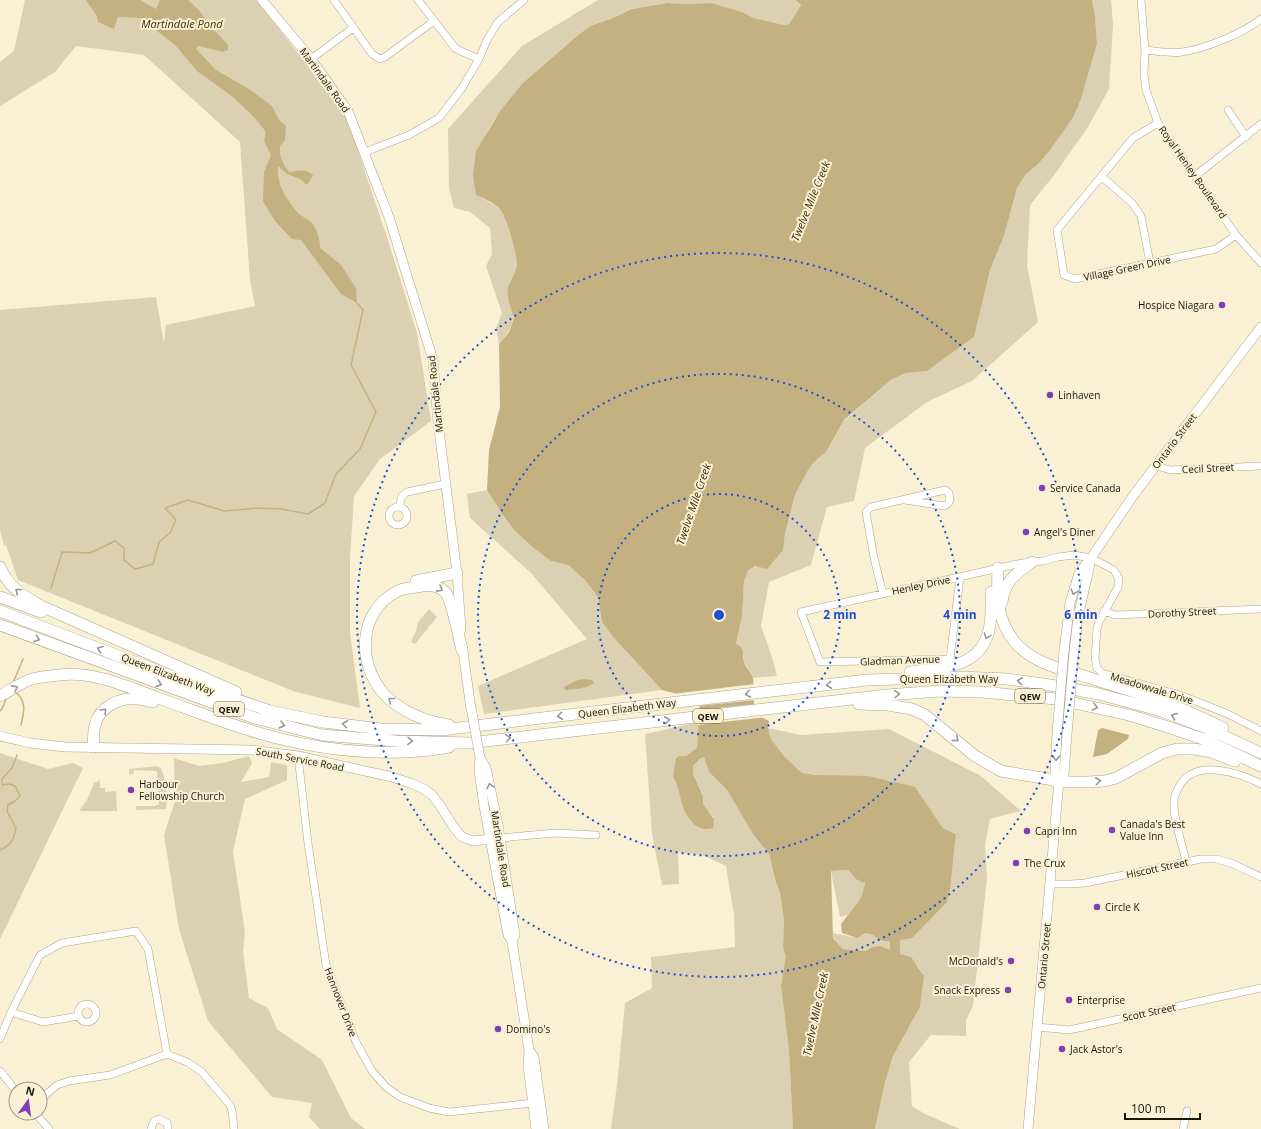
<svg xmlns="http://www.w3.org/2000/svg" width="1261" height="1129" font-family="'Open Sans',sans-serif">
	<style>
		.green { fill: #dbd0b1 }
		.water { fill: #c3b181; fill-rule: evenodd }
		.pier { fill: #faf0d4 }
		.lines { fill: none; stroke-linecap: round; stroke-linejoin: round }
		.stream { stroke: #c3b181; stroke-width: 1.5 }
		.minor-casing { stroke: #aea48a; stroke-width: 8 }
		.major-casing { stroke: #aea48a; stroke-width: 10 }
		.highway-casing { stroke: #aea48a; stroke-width: 12 }
		.minor { stroke: #fff; stroke-width: 7 }
		.major { stroke: #fff; stroke-width: 9 }
		.highway { stroke: #fff; stroke-width: 11 }
		.major-bridge-casing { stroke: #aea48a; stroke-width: 10; stroke-linecap: butt }
		.major-bridge { stroke: #fff; stroke-width: 9 }
		.oneway { stroke: #989792 }
		.ring { fill: none; stroke: #1d4ed8; stroke-width: 2; stroke-dasharray: 2 4 }
		.poi-dot { fill: #803eb2; stroke: #faf0d4; stroke-width: 1.5 }
		.labels { text-anchor: middle; dominant-baseline: central; stroke-width: 4; stroke-linejoin: round; paint-order: stroke }
		.shield { fill: #faf0d4; stroke: #5e5849; stroke-width: 1 }
		.shield-label { font-size: 9px; font-weight: bold; fill: #1b170d }
		.street-label { font-size: 10px; fill: #1b170d; stroke: #faf0d4 }
		.poi-label { font-size: 10px; fill: #1b170d; stroke: #faf0d4; text-anchor: start }
		.water-label { font-size: 11px; font-style: italic; fill: #3c2f06; stroke: #faf0d4 }
		.centre { fill: #1d4ed8; stroke: #faf0d4; stroke-width: 2 }
		.ring-label { font-size: 12px; text-anchor: middle; font-weight: bold; fill: #1d4ed8; stroke: #faf0d4; stroke-width: 4; stroke-linejoin: round; paint-order: stroke }
	</style>
	<rect width="100%" height="100%" fill="#faf0d4"/>
	<path class="green" d="M25,0h231l42,53 48,62 41,122 30,96 14,88 -51,38 -26,37 -4,62v75l10,75 -67,-17 -275,-111 -12,-35 -2,1 -4,-16v-220l156,-13 8,47 2,-19 89,-19 -5,-26 -10,-138 -96,-87 -68,-9 -21,26 -55,34v-44l14,-11z
		M598,0h197l6,5 -12,19 -5,1 -30,-7 -12,-6 -30,-9 -27,1 -18,-1 -35,6 -19,9 -23,8 -13,10 -50,44 -34,41 -8,15 -9,59 21,11 5,4 3,7 6,17 7,29 -3,14 -6,9c5,28 10,34 -10,58l-3,-16 6,-15 -16,-47 6,-12 -2,-26 -20,-16 -16,-4 -5,-20 -1,-59 74,-83z
		M1092,0h19l2,25 -4,64 -21,38 -33,47 -25,31 -3,60 11,57 -66,59 -45,21 -62,46 -11,53 -27,6 -16,58 -42,17 -8,44 10,28 6,22 -24,2 -9,-17 -1,-12 -7,-5 6,-27 2,-36 4,-10 35,-21 2,-16 10,-39 12,-23 6,-9 13,-11 18,-31 47,-41 15,-7 21,-2 47,-34 16,-67 14,-34 13,-48 9,-14 12,-10 36,-48 7,-17 16,-55 -2,-29z
		M487,490l14,22 50,49 17,4 17,15 13,17 4,25 11,15 49,53 -178,24 -6,-28 109,-47 -56,-66 -61,-55 -3,-24z
		M429,609l8,8 -22,27 -4,-2 5,-11 2,-9z
		M699,722l-2,26 -11,8h-6l-7,21 4,5 5,22 9,18 23,-4 -11,-14v-9l-10,-21v-8l8,-8 3,-1 5,15 18,18 26,44 16,20 6,25 5,14 4,27 -1,27 4,9 -6,30 8,65 4,78h-182l6,-44 8,-82 27,-15 -1,-31 84,-10 -1,-33 -8,-48 -21,-10 -27,-4 1,32 -17,1 -10,-51 -7,-100z
		M768,728l33,7 88,-6 92,47 40,35 -31,8 -5,26 2,33 -14,128 -7,14v16l-35,-1 -22,27 3,44 13,8 35,15h-85l10,-47 8,-26 27,-49 4,-31 -6,-10 -19,-12 1,-15 47,-37 3,-12 6,-56 -13,-6 -28,-41 -113,-14 -18,-17 -13,-17z
		M0,753l48,16 25,-6 10,5 -83,171z
		M249,756l3,7 -11,19 28,-5 2,-15 16,3v15l-42,19 -12,52 12,82 -2,17 6,48 19,10 9,21 45,31 29,58 14,11h-45l-11,-12 3,-14 -40,-6 -64,-76 -29,-92 -15,-94 11,-34 -1,-43 25,8 24,-3z
		M157,766l4,2c5,12 7,28 5,41l-30,1v-4h20v-1h3l-2,-34 -23,-1v4h-5v-5z
		M100,780v8h5v4l11,-1 1,20h-38l8,-11 7,-17z
		M848,870l9,10 8,2 -4,16 -13,17 -8,2 -9,-46z
		M833,933l24,5 9,-5 7,2 6,5 11,2 1,8 -18,-3 -8,4 -22,-2 -10,-12z"/>
	<path class="water" d="M86,0h54l16,9 4,-9h28l11,10 8,12 21,23v5l-5,2 -25,-6 -2,3 20,21 33,19 23,17 7,14 7,6 -1,14 -5,6c-1,11 3,18 9,26 9,-1 17,-4 24,3l-6,10 -7,-6 -13,-5 -9,-8c-2,18 8,33 20,47 4,4 9,5 13,9 6,7 9,17 9,26l21,17 15,23 1,15 -16,-9 -40,-54 -9,-1 -17,-18 -12,-20 1,-29 7,-17 -7,-14 2,-9 -11,-14 -23,-22 -35,-25 -21,-25 -35,-28 -23,-1 -4,12 -16,-7 -1,-6z
		M795,0h297l3,15 2,29 -16,55 -7,17 -24,34 -12,14 -12,10 -9,14 -13,48 -14,34 -16,67 -47,34 -21,2 -15,7 -47,40 -18,32 -13,11 -6,9 -12,23 -10,39 -2,16 -16,19 -12,-3 -7,5 -4,10 -2,36 -6,27c10,4 6,9 8,18 2,6 8,11 9,17 2,13 -1,21 3,35l13,7 -1,7 3,11 13,17 18,17 14,2 52,1 47,11 28,41 13,6 -6,56 -3,12 -35,36 -12,2v14l11,3 13,19 -4,31 -27,49 -8,26 -10,47h-82l-4,-78 -8,-65 5,-30 -3,-9 1,-27 -4,-27 -5,-14 -6,-25 -16,-20 -26,-44 -18,-18 -5,-15 -3,1 -8,8v8l10,22v8l11,15 -1,9c-16,5 -26,-9 -31,-24 -3,-9 -3,-19 -9,-27l3,-19 4,-2h6l11,-8 3,-48 -38,-10 -49,-53 -11,-15 -4,-25 -13,-17 -17,-15 -17,-4 -16,-12 -20,-18 -14,-19 -14,-22 2,-40 11,-43 -1,-63 10,-12 5,-14c-3,-10 -9,-22 -5,-33 3,-7 7,-12 8,-20 1,-8 -11,-50 -17,-56 -6,-7 -16,-10 -24,-14l-3,-19 3,-25 24,-40 23,-28 54,-47 13,-10 23,-8 19,-9 35,-6 18,1 27,-1 30,9 12,6 30,7 5,-1 12,-19zM848,870l9,10 8,3 -4,15 -20,26 1,9 15,5 9,-5 7,2 6,5 11,2v8l-10,-4 -7,1 -8,4 -22,-2 -10,-11 -2,-67z
		M583,679l9,1 2,3c-7,6 -20,6 -29,7l-1,-3 11,-6z
		M1102,728l27,7 -1,4 -21,15 -14,3 5,-27z"/>
	<path class="pier" d="M755,684v16l-57,6v-5l-26,-7z
		M756,704l2,9 9,4 -70,8 1,-15z"/>
	<g class="lines">
		<path class="stream" d="M51,588l11,-36 28,1 25,-12 9,7v12l11,9 18,-5 6,-22 11,-9 6,-13 -11,-12 23,-8 36,11 35,-3 22,1 27,5 17,-11 11,-29 24,-25 16,-37 -25,-47 12,-55 -6,-7
			M13,683l10,-24
			M16,692c11,11 8,20 5,33
			M0,711l2,-2 5,-12
			M0,850c11,-5 14,-10 16,-22l-9,-17 1,-6 7,-4 5,-5 -5,-10 -6,-2 -7,1v-6l10,-11 5,-13"/>
		<g class="minor-casing">
			<path id="minor" d="M334,0l38,54 8,5 5,-2 49,-36
				M418,0l38,49 23,10
				M1141,0l4,50 -1,24 2,16 12,33 78,112 25,28
				M1145,50c12,1 25,4 37,2 23,-3 61,-19 79,-33
				M311,59l42,-31
				M1228,110l18,27
				M1158,123l-25,15 -76,92 7,45 11,4 141,-30 20,-14
				M365,152l44,-17 30,-17 23,-30 17,-29 8,-19 11,-18 26,-22
				M1101,176l31,27 9,13 9,47
				M1195,176l66,-52
				M1157,466l13,4 91,-4
				M389 516a9 9 0 1 1 18 0a9 9 0 1 1-18 0Z
				M399,507l3,-11 5,-4 38,-8
				M960,577l-10,82 -130,3 -19,-50 221,-49 21,-2 15,-4 16,-2 17,3 23,12 5,9 -1,8 -19,35 -2,7 -2,29 2,10 5,5 78,22 48,19 33,17
				M883,594l-9,-36 -8,-46 5,-5 74,-17 4,3c1,7 2,10 -5,13l-39,-6
				M1104,611l11,4 146,-6
				M298,756l10,87 18,122 30,77 16,29 14,16 14,10 29,11 20,4 84,-9
				M501,838l54,-5 41,2
				M1186,861c-4,-18 -13,-41 -12,-60 0,-6 3,-11 6,-16 16,-27 60,-12 81,-1
				M1050,884h20l15,-1 116,-24h15l15,4 30,14
				M78 1013a9 9 0 1 1 18 0a9 9 0 1 1-18 0Z
				M11,1012l32,10 36,-6
				M1037,1027l32,3 192,-42
				M0,1039l11,-27 29,-57 22,-12 74,-12 12,18 19,105
				M0,1071l16,20
				M40,1100l17,-15 12,-4 41,-6 57,-21 20,8 15,10 28,33 2,6 2,18
				M35,1113l14,16
				M151,1129l3,-8 5,-2 8,4 1,6
				M1183,1129l4,-18"/>
		</g>
		<g class="major-casing">
			<path id="major" d="M262,0l49,59 37,52 41,106 44,143 5,62 19,151 4,56
				M462,644l8,58
				M1064,651l6,-48 9,-30 12,-15 42,-62 128,-169
				M1074,652l4,-35 13,-57
				M0,736l30,7 35,4 187,3 46,6 94,21 18,6 12,5 10,7 7,9 16,25 7,8 11,4 28,-3
				M480,758l-1,13 5,35 24,129 4,6 17,109 -1,15 8,64
				M480,758l6,10 12,57 17,110 -3,6
				M1059,782l5,-7 3,-41
				M529,1050l5,7 10,72
				M1028,1129l30,-337 1,-10 -4,-8 2,-41"/>
		</g>
		<g class="highway-casing">
			<path id="highway" d="M0,567c9,21 22,28 41,39l195,86
				M998,568c-1,27 -2,50 16,73 18,23 49,28 76,37 19,6 38,12 58,18 26,9 51,20 75,32
				M416,581l41,-8
				M0,597l41,15
				M1002,602c3,-22 13,-27 30,-40
				M0,611l203,77 67,23 53,11 58,7 60,1 186,-22 240,-28 92,-3 48,2 43,6 49,9 63,17 42,16 57,26
				M0,625l255,93 67,17 74,6 73,2 418,-48 53,-4 42,1 74,7 73,16 39,12 38,13 55,26
				M910,672c32,-5 70,-3 79,-42 3,-12 2,-25 2,-38
				M0,696c9,-5 19,-12 29,-16 8,-3 21,-4 30,-5 34,-4 67,11 99,23 40,14 81,31 123,41 53,13 114,18 168,8
				M859,704l29,1 24,4 13,6 50,41 26,15 47,8 11,3h30l16,-1 11,-3 46,-25 15,-4h17l17,3 24,9
				M449,725c-23,-3 -49,-14 -65,-31 -27,-30 -26,-82 12,-102 7,-4 14,-4 21,-5 10,-2 20,-3 28,5 7,7 14,47 17,58
				M93,747c1,-7 0,-15 2,-22 4,-18 25,-28 42,-26 5,0 11,2 16,3"/>
		</g>
		<use href="#minor" class="minor"/>
		<use href="#major" class="major"/>
		<use href="#highway" class="highway"/>
		<g class="major-bridge-casing">
			<path id="major-bridge" d="M470,702l10,56
				M1057,733l7,-82
				M1067,734l7,-82"/>
		</g>
		<use href="#major-bridge" class="major-bridge"/>
	</g>
	<defs><path id="oneway-chevron" d="M-2-3.5L2.5 0L-2 3.5" fill="none" stroke-width="1.6" stroke-linecap="round" stroke-linejoin="round"/></defs>
	<g class="oneway">
		<use href="#oneway-chevron" transform="translate(440 589) rotate(29)"/>
		<use href="#oneway-chevron" transform="translate(18 591) rotate(-141)"/>
		<use href="#oneway-chevron" transform="translate(1074 592) rotate(107)"/>
		<use href="#oneway-chevron" transform="translate(987 636) rotate(110)"/>
		<use href="#oneway-chevron" transform="translate(37 639) rotate(20)"/>
		<use href="#oneway-chevron" transform="translate(100 649) rotate(-159)"/>
		<use href="#oneway-chevron" transform="translate(1020 681) rotate(-172)"/>
		<use href="#oneway-chevron" transform="translate(159 684) rotate(20)"/>
		<use href="#oneway-chevron" transform="translate(829 685) rotate(174)"/>
		<use href="#oneway-chevron" transform="translate(15 688) rotate(-29)"/>
		<use href="#oneway-chevron" transform="translate(748 694) rotate(173)"/>
		<use href="#oneway-chevron" transform="translate(897 694) rotate(-4)"/>
		<use href="#oneway-chevron" transform="translate(391 700) rotate(-141)"/>
		<use href="#oneway-chevron" transform="translate(1095 707) rotate(14)"/>
		<use href="#oneway-chevron" transform="translate(104 711) rotate(-45)"/>
		<use href="#oneway-chevron" transform="translate(560 716) rotate(173)"/>
		<use href="#oneway-chevron" transform="translate(1174 716) rotate(-159)"/>
		<use href="#oneway-chevron" transform="translate(667 720) rotate(-6)"/>
		<use href="#oneway-chevron" transform="translate(345 724) rotate(-173)"/>
		<use href="#oneway-chevron" transform="translate(282 725) rotate(14)"/>
		<use href="#oneway-chevron" transform="translate(508 738) rotate(-7)"/>
		<use href="#oneway-chevron" transform="translate(956 739) rotate(40)"/>
		<use href="#oneway-chevron" transform="translate(410 741) rotate(2)"/>
		<use href="#oneway-chevron" transform="translate(1056 758) rotate(92)"/>
		<use href="#oneway-chevron" transform="translate(1098 781) rotate(-6)"/>
		<use href="#oneway-chevron" transform="translate(490 786) rotate(-103)"/>
	</g>
	<g class="ring">
		<circle cx="719" cy="615" r="121"/>
		<circle cx="719" cy="615" r="241"/>
		<circle cx="719" cy="615" r="362"/>
	</g>
	<g class="poi-dot">
		<circle cx="1222" cy="305" r="4"/>
		<circle cx="1050" cy="395" r="4"/>
		<circle cx="1042" cy="488" r="4"/>
		<circle cx="1026" cy="532" r="4"/>
		<circle cx="131" cy="790" r="4"/>
		<circle cx="1112" cy="830" r="4"/>
		<circle cx="1027" cy="831" r="4"/>
		<circle cx="1016" cy="863" r="4"/>
		<circle cx="1097" cy="907" r="4"/>
		<circle cx="1011" cy="961" r="4"/>
		<circle cx="1008" cy="990" r="4"/>
		<circle cx="1069" cy="1000" r="4"/>
		<circle cx="498" cy="1029" r="4"/>
		<circle cx="1062" cy="1049" r="4"/>
	</g>
	<g class="labels">
		<g class="shield">
			<rect x="1015" y="689" width="30" height="14" rx="3"/>
			<rect x="214" y="702" width="30" height="14" rx="3"/>
			<rect x="693" y="709" width="30" height="14" rx="3"/>
		</g>
		<g class="shield-label">
			<text x="1030" y="696">QEW</text>
			<text x="229" y="709">QEW</text>
			<text x="708" y="716">QEW</text>
		</g>
		<g class="street-label">
			<text transform="translate(325 80) rotate(54)">Martindale Road</text>
			<text transform="translate(1193 172) rotate(55)">Royal Henley Boulevard</text>
			<text transform="translate(1127 268) rotate(-12)">Village Green Drive</text>
			<text transform="translate(435 394) rotate(-96)">Martindale Road</text>
			<text transform="translate(1174 441) rotate(-53)">Ontario Street</text>
			<text transform="translate(1208 468) rotate(-3)">Cecil Street</text>
			<text transform="translate(921 585) rotate(-12)">Henley Drive</text>
			<text transform="translate(1182 612) rotate(-3)">Dorothy Street</text>
			<text transform="translate(900 660) rotate(-2)">Gladman Avenue</text>
			<text transform="translate(168 674) rotate(21)">Queen Elizabeth Way</text>
			<text x="949" y="679">Queen Elizabeth Way</text>
			<text transform="translate(1152 688) rotate(17)">Meadowvale Drive</text>
			<text transform="translate(627 708) rotate(-7)">Queen Elizabeth Way</text>
			<text transform="translate(300 759) rotate(11)">South Service Road</text>
			<text transform="translate(501 849) rotate(81)">Martindale Road</text>
			<text transform="translate(1157 868) rotate(-12)">Hiscott Street</text>
			<text transform="translate(1044 956) rotate(-85)">Ontario Street</text>
			<text transform="translate(341 1002) rotate(69)">Hannover Drive</text>
			<text transform="translate(1149 1012) rotate(-12)">Scott Street</text>
		</g>
		<g class="poi-label">
			<text x="1214" y="305" text-anchor="end">Hospice Niagara</text>
			<text x="1058" y="395">Linhaven</text>
			<text x="1050" y="488">Service Canada</text>
			<text x="1034" y="532">Angel's Diner</text>
			<text x="139" y="784">Harbour<tspan x="139" dy="12">Fellowship Church</tspan></text>
			<text x="1120" y="824">Canada's Best<tspan x="1120" dy="12">Value Inn</tspan></text>
			<text x="1035" y="831">Capri Inn</text>
			<text x="1024" y="863">The Crux</text>
			<text x="1105" y="907">Circle K</text>
			<text x="1003" y="961" text-anchor="end">McDonald's</text>
			<text x="1000" y="990" text-anchor="end">Snack Express</text>
			<text x="1077" y="1000">Enterprise</text>
			<text x="506" y="1029">Domino's</text>
			<text x="1070" y="1049">Jack Astor's</text>
		</g>
		<g class="water-label">
			<text x="182" y="23">Martindale Pond</text>
			<text transform="translate(810 201) rotate(-68)">Twelve Mile Creek</text>
			<text transform="translate(693 504) rotate(-71)">Twelve Mile Creek</text>
			<text transform="translate(815 1014) rotate(-78)">Twelve Mile Creek</text>
		</g>
	</g>
	<circle cx="719" cy="615" r="6" class="centre"/>
	<g class="ring-label">
		<text x="840" y="619">2 min</text>
		<text x="960" y="619">4 min</text>
		<text x="1081" y="619">6 min</text>
	</g>
	<g transform="translate(28 1101) rotate(14)"><circle r="19" fill="#faf0d4" stroke="#a19984"/>
	<path d="M0-3L7 15L0 10L-7 15Z" fill="#803eb2"/>
	<text y="-6" font-size="11" font-weight="bold" text-anchor="middle" fill="#1b170d">N</text>
	</g>
	<path d="M1125 1113v6h75v-6" fill="none" stroke="#1b170d" stroke-width="2"/>
	<text x="1131" y="1113" font-size="12" fill="#1b170d" stroke="#faf0d4" stroke-width="3" paint-order="stroke">100 m</text>
</svg>
